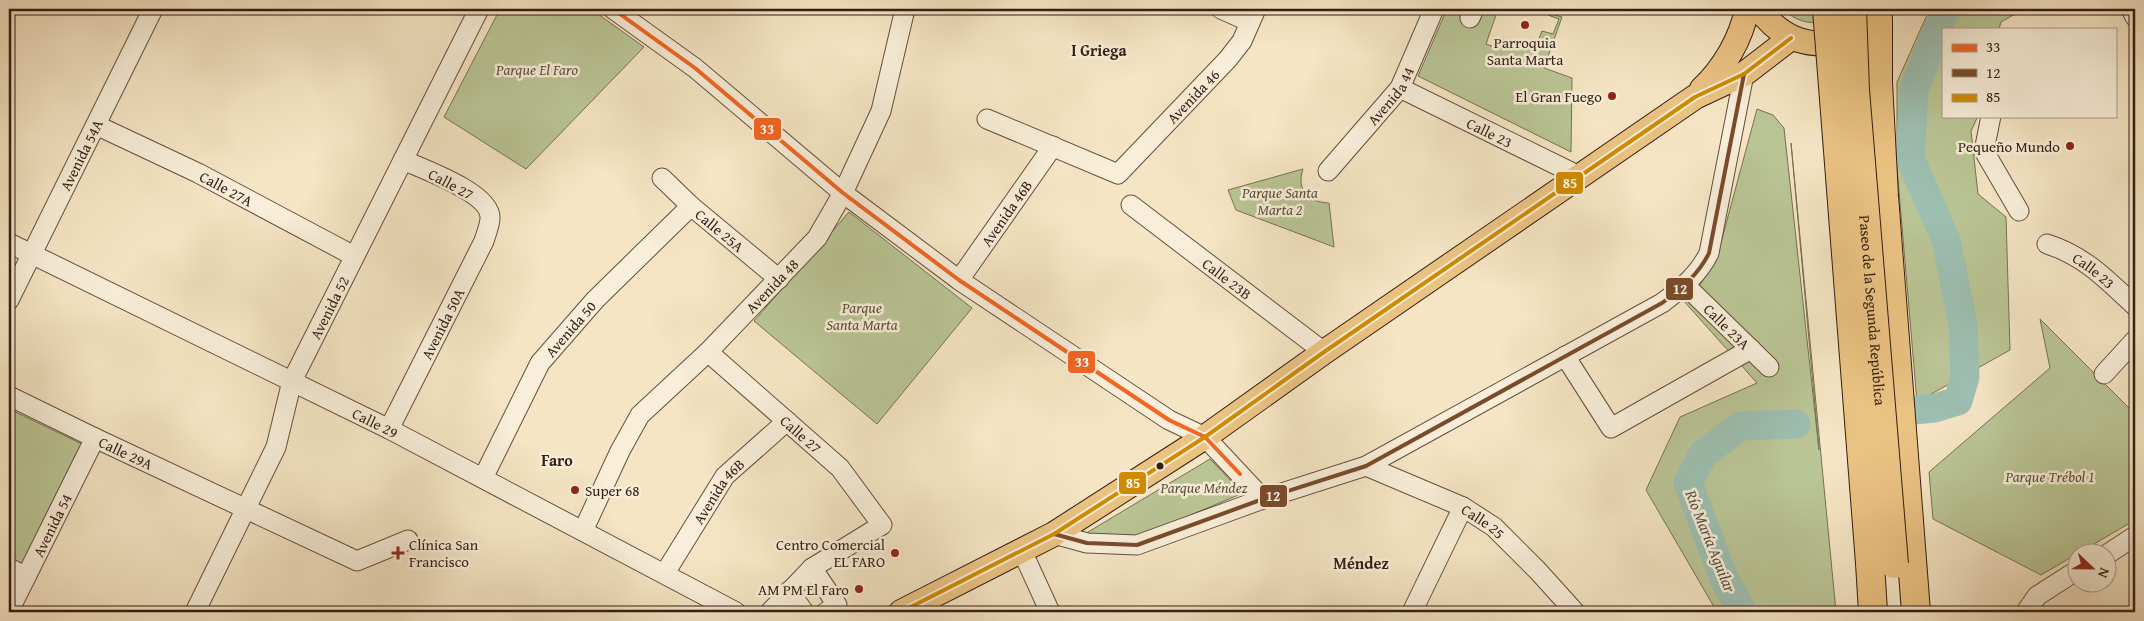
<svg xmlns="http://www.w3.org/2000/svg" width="2144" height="621" font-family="'Gentium Book Plus',serif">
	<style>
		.green { fill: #bac595; stroke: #777154 }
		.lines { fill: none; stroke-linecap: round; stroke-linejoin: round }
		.river { stroke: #9dbfb1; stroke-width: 29 }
		.minor-casing { stroke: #644f3e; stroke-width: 21 }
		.major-casing { stroke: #341d12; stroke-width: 26 }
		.highway-casing { stroke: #341d12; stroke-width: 30 }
		.minor { stroke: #f8eed9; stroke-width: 19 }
		.major { stroke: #eac282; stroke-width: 24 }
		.highway { stroke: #eac282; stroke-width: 28 }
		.highway-bridge-casing { stroke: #341d12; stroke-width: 30; stroke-linecap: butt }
		.highway-bridge { stroke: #eac282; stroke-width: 28 }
		.bus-1-casing { stroke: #f8eed9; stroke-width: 8 }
		.bus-2-casing { stroke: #f8eed9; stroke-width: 8 }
		.bus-3-casing { stroke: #f8eed9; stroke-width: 8 }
		.bus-1 { stroke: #f26522; stroke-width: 4 }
		.bus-2 { stroke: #7a4b2a; stroke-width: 4 }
		.bus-3 { stroke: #d08b04; stroke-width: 4 }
		.poi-dot { fill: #8f2418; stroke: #f8eed9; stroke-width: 2 }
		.bus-dot { fill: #341d12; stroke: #f8eed9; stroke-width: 2 }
		.labels { text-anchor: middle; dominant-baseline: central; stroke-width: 5; stroke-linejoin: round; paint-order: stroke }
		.poi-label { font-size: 15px; fill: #341d12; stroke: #f8eed9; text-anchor: end }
		.park-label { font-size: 15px; font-style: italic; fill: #5c4f39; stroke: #f8eed9 }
		.street-label { font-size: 15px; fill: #341d12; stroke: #f8eed9 }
		.neighbourhood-label { font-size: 16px; font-weight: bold; fill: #341d12; stroke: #f8eed9 }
		.water-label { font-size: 16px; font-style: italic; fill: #544e42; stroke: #f8eed9 }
		.line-badge { stroke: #f8eed9; stroke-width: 2 }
		.badge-label { font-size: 14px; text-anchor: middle; font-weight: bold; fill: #fff }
	</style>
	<rect width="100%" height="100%" fill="#f5e5c4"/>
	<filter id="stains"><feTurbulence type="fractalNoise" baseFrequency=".004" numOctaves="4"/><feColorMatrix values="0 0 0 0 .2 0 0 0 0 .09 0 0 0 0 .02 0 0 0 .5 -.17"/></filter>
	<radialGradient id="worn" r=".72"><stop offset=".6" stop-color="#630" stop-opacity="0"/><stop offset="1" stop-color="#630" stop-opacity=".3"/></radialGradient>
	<path class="green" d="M500,9h91l53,38 -118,122 -82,-52z
		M1447,9h51l-12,35 14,5 3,-10 27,10 3,-10 5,2 4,-10 11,3 6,-15 -11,-4 2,-6h6l-1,6 7,2 -18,51 28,10 -1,74 -153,-76z
		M1783,9h76c-27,11 -51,24 -76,0z
		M1934,9h90l-23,13 -2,7h-56v87h35l-7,15 7,63 28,23 4,133 -93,52 -20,-234v-86l29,-65z
		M1757,109l16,6 11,13 35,322 -28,-307 45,469h-119l-71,-122 34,-73 77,-34 -75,-84 17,-13 17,-25z
		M1303,169c-7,21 5,33 26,34l5,44 -98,-37 -8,-20z
		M849,212l123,96 -95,116 -123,-103z
		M2040,319l95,95v106l-94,55 -108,-56 -4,-47 121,-104z
		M9,409l73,35 -59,120 -14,-7z
		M1210,459l33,34 -88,37 -23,7 -49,-2z"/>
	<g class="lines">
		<path class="river" d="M1914,410l21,-2 23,-7 7,-24 -2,-52 -17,-85 -36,-82 4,-68 29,-76 4,-5
			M1743,612l-18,-31 -37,-98 15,-29 38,-28 55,-2"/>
		<g class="minor-casing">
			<g id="minor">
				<path d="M613,9l82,59 148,125 116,87 210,140 36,17 58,62"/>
				<path d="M1221,9l29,13"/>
				<path d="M2131,9l4,8"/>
				<path d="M1470,18l4,-9"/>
				<path id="s1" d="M1400,88l179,88"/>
				<path d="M1991,116l-7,35 35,60"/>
				<path id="s2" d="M987,119l131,55 110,-115 14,-18 14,-32"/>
				<path id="s3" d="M96,125l102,48 156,83"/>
				<path id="s4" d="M1328,171l72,-83 34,-79"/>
				<path id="s5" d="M662,178l29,28 88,73"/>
				<path id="s6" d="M1131,205l193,147"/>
				<path id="s7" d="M9,243l380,186 347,183"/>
				<path id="s8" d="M2047,244c38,12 60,36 88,62"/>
				<path id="s9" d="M959,280l94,-134"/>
				<path id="s10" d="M1685,285l84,82"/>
				<path id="s11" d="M9,300l144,-291"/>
				<path id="s12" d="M708,352l132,116 42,57 -70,43 -42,44"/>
				<path d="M1565,356l46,72 140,-79"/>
				<path d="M2104,374l31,-34"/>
				<path id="s13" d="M9,396l86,42 262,123 51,-21"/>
				<path id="s14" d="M389,429l95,-188c2,-7 6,-16 6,-23 1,-25 -67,-49 -87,-58"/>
				<path id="s15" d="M1366,466l97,41 31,20 44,44 37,41"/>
				<path id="s16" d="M483,478l57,-115 55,-63 96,-94"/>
				<path id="s17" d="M583,531l37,-80 20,-36 68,-63 109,-114 26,-45 38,-82 24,-102"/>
				<path d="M1054,534l33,9 50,2 126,-46 103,-33 296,-163c19,-14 37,-29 47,-50l35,-179"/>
				<path d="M1022,551l28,61"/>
				<path d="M2106,555l29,-19"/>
				<path d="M9,568l17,9"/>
				<path d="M812,568l25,37 -11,7"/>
				<path id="s18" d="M665,573l60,-97 62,-55"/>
				<path d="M789,591l15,21"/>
				<path id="s19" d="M9,611l86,-173"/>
				<path id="s20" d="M195,612l81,-165 16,-66 187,-372"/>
				<path d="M1412,612l51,-105"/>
				<path d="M2026,612l11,-16 39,-25"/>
			</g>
		</g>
		<g class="major-casing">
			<path id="major" d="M1759,9c24,32 51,40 90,31
				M1702,89c22,-21 39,-50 45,-80
				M901,612l153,-78 151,-97 119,-85 371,-255 49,-23 47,-36"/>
		</g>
		<g class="highway-casing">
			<path id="highway" d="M1878,19v63l6,114 32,416
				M1870,563l3,49"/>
		</g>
		<use href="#minor" class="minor"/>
		<use href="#major" class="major"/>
		<use href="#highway" class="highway"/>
		<g class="highway-bridge-casing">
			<g id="highway-bridge">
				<path d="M1827,9l43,554"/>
				<path id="s21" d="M1852,9l3,81 39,474"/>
			</g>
		</g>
		<use href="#highway-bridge" class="highway-bridge"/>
		<g class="bus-1-casing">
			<path id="bus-1" d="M613,9l82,59 148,125 116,87 210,140 36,17 35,37"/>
		</g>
		<g class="bus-2-casing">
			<path id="bus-2" d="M1054,534l33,9 50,2 126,-46 103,-33 296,-163c19,-14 37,-29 47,-50l35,-179"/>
		</g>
		<g class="bus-3-casing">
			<path id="bus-3" d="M901,612l153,-78 151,-97 119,-85 371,-255 49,-23 47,-36"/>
		</g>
		<use href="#bus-1" class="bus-1"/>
		<use href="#bus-2" class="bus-2"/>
		<use href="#bus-3" class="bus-3"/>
	</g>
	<g class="poi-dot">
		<circle cx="1525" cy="25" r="5"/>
		<circle cx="1612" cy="96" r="5"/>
		<circle cx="2070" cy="146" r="5"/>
		<circle cx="575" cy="490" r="5"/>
		<path d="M395.5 545.5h5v5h5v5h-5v5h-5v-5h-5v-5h5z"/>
		<circle cx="895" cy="553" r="5"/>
		<circle cx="859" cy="589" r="5"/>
	</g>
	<circle class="bus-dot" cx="1160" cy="466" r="4.5"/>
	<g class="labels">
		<g class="poi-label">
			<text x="1525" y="42" text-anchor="middle">Parroquia<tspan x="1525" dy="17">Santa Marta</tspan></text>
			<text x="1602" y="96">El Gran Fuego</text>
			<text x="2060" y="146">Pequeño Mundo</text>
			<text x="585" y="490" text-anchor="start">Super 68</text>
			<text x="409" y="544" text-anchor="start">Clínica San<tspan x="409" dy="17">Francisco</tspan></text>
			<text x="885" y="544">Centro Comercial<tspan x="885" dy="17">EL FARO</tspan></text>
			<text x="849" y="589">AM PM El Faro</text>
		</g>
		<g class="park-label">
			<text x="537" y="69">Parque El Faro</text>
			<text x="1280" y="192">Parque Santa<tspan x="1280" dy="17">Marta 2</tspan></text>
			<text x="862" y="307">Parque<tspan x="862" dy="17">Santa Marta</tspan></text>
			<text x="2050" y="476">Parque Trébol 1</text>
			<text x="1204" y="487">Parque Méndez</text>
		</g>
		<g class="street-label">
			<text stroke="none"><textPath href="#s4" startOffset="98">Avenida 44</textPath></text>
			<text stroke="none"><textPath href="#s2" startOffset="250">Avenida 46</textPath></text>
			<text stroke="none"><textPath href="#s1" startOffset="100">Calle 23</textPath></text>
			<text stroke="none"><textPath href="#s11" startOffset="162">Avenida 54A</textPath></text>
			<text transform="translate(451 184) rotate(28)">Calle 27</text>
			<text stroke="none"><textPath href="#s3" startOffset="145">Calle 27A</textPath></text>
			<text stroke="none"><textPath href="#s9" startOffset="82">Avenida 46B</textPath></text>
			<text stroke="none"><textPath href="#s5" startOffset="78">Calle 25A</textPath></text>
			<text stroke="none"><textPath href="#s8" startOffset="54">Calle 23</textPath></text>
			<text stroke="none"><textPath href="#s6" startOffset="121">Calle 23B</textPath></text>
			<text stroke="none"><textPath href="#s17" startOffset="314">Avenida 48</textPath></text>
			<text stroke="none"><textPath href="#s20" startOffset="334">Avenida 52</textPath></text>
			<text stroke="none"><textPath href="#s21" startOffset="302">Paseo de la Segunda República</textPath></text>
			<text stroke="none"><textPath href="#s14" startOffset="118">Avenida 50A</textPath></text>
			<text stroke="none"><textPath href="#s10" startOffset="59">Calle 23A</textPath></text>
			<text stroke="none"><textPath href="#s16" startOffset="174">Avenida 50</textPath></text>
			<text stroke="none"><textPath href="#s7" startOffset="408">Calle 29</textPath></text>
			<text stroke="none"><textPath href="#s12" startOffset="124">Calle 27</textPath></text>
			<text stroke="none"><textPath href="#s13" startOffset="130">Calle 29A</textPath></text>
			<text stroke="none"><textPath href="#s18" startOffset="98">Avenida 46B</textPath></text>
			<text stroke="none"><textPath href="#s15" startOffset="130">Calle 25</textPath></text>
			<text stroke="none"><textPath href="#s19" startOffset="96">Avenida 54</textPath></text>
		</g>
		<g class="neighbourhood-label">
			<text x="1099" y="50">I Griega</text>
			<text x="557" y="460">Faro</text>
			<text x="1361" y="563">Méndez</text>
		</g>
		<g class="water-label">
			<text transform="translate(1711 541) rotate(68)">Río María Aguilar</text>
		</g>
	</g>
	<g class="line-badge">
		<rect x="753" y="117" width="29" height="24" rx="5" fill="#f26522"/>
		<rect x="1555" y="171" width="29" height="24" rx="5" fill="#d08b04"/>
		<rect x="1665" y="277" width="29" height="24" rx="5" fill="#7a4b2a"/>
		<rect x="1067" y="350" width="29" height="24" rx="5" fill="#f26522"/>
		<rect x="1118" y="471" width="29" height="24" rx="5" fill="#d08b04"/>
		<rect x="1259" y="484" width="29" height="24" rx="5" fill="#7a4b2a"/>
	</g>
	<g class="badge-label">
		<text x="767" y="134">33</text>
		<text x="1570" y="188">85</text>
		<text x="1680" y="294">12</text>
		<text x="1082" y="367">33</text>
		<text x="1133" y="488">85</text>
		<text x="1273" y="501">12</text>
	</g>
	<rect width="2144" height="621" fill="none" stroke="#f5e5c4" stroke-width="30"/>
	<rect x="10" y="10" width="2124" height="601" fill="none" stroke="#341d12" stroke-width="2.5"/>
	<rect x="15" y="15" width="2114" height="591" fill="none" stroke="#341d12"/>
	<rect x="1942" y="28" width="175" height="90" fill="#f8eed9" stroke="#aa9a89"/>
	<rect x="1952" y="44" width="25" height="8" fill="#f26522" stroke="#aa9a89"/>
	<text x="1986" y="52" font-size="15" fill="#341d12">33</text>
	<rect x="1952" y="69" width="25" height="8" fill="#7a4b2a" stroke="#aa9a89"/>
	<text x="1986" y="78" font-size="15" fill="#341d12">12</text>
	<rect x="1952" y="94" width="25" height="8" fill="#d08b04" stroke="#aa9a89"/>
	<text x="1986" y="102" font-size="15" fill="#341d12">85</text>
	<g transform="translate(2092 568) rotate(112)"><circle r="24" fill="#f8eed9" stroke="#aa9a89"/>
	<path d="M0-4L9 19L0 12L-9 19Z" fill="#8f2418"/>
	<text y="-8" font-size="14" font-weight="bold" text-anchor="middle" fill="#341d12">N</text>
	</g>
	<rect width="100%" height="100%" filter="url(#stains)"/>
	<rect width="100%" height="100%" fill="url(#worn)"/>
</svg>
